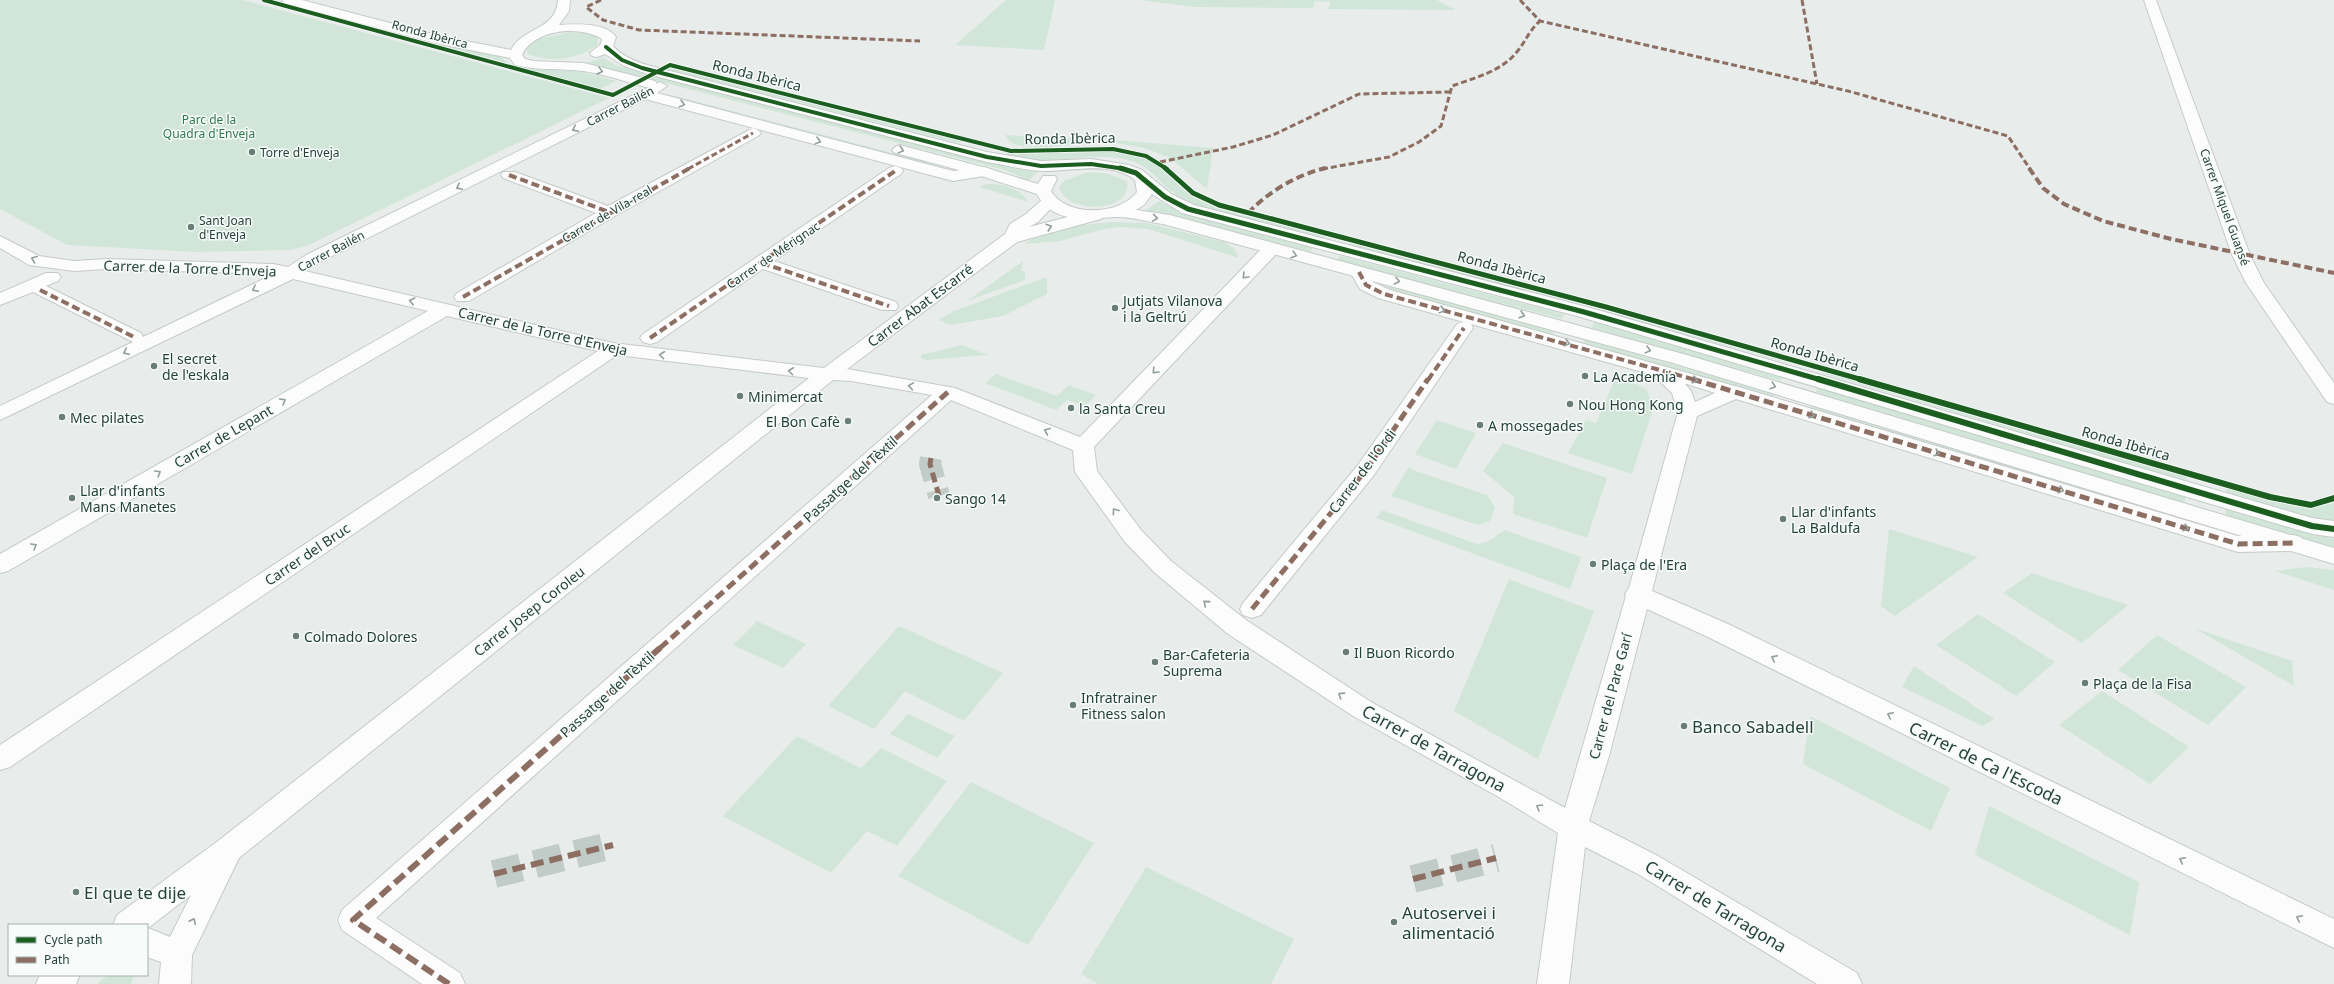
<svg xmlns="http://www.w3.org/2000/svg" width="2334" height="984" font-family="'Noto Sans',sans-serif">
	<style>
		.green { fill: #d1e6d8 }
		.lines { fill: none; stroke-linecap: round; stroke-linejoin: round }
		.street-tunnel-far1 { stroke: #c1cbc8; stroke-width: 22; stroke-dasharray: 22 11; stroke-linecap: butt }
		.street-tunnel { stroke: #c1cbc8; stroke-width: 28; stroke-dasharray: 28 14; stroke-linecap: butt }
		.street-casing { stroke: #c5cac8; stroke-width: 2 }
		.secondary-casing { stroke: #c3cbc8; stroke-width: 2 }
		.street { fill: #fcfcfc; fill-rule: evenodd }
		.secondary { fill: #fcfcfc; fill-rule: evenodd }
		.quiet-far3 { stroke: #8d6e63; stroke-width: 3; stroke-dasharray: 6 3; stroke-linecap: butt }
		.quiet-far2 { stroke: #8d6e63; stroke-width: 4; stroke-dasharray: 8 4; stroke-linecap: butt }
		.quiet-far1 { stroke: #8d6e63; stroke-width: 5; stroke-dasharray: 10 5; stroke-linecap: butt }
		.quiet { stroke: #8d6e63; stroke-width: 6; stroke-dasharray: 13 6; stroke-linecap: butt }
		.cycleway-far2-casing { stroke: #f7fbf9; stroke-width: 5.5 }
		.cycleway-far1-casing { stroke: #f7fbf9; stroke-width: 7 }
		.cycleway-casing { stroke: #f7fbf9; stroke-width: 8 }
		.cycleway-far2 { stroke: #1b5e20; stroke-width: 4 }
		.cycleway-far1 { stroke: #1b5e20; stroke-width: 5 }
		.cycleway { stroke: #1b5e20; stroke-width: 6 }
		.oneway { stroke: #909f9b }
		.poi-dot { fill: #697e78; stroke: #f7fbf9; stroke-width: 1.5 }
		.labels { text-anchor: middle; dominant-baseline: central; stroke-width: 3; stroke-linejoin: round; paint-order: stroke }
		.far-street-label { font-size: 12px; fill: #24423a; stroke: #f7fbf9 }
		.far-park-label { font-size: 12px; fill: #2d7a4b; stroke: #f7fbf9 }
		.far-poi-label { font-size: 12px; fill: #24423a; stroke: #f7fbf9; text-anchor: start }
		.street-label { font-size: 14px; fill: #24423a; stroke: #f7fbf9 }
		.poi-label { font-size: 14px; fill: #24423a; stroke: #f7fbf9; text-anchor: start }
		.near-poi-label { font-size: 17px; fill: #24423a; stroke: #f7fbf9; text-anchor: start }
		.near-street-label { font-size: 17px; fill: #24423a; stroke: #f7fbf9 }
	</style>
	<rect width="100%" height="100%" fill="#e8edeb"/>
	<path class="green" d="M0,0h243l366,98 -300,147 -18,5 -94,2 -130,-7 -67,-36z
		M1006,0h49l-11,50 -89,-5z
		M1140,0h297l19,10 -128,-1 3,-7 -16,-1 -2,7 -119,-1z
		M571,32l21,2 6,4 -1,7c-20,15 -47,18 -70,9l1,-8 10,-7z
		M442,46l55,7 12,12z
		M603,57l12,8 21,6 356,92 47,8 -10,9 -25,-10 -417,-107z
		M670,68l292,73 -3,2 -293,-74z
		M525,69l53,2 38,10 -16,8z
		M671,95l260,68 -3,4 -261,-70z
		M1005,135l88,5 -1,3c-16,1 -69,9 -81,-1 -3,-1 -5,-5 -6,-7z
		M1113,140l100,8 -6,41 -38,-32 -25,-9 -33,-6z
		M1100,149l45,7 14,7 34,32 23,10 109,30 -1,3 -128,-33c-11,-6 -23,-11 -31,-19 -10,-10 -18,-20 -31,-24 -26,-9 -54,-3 -80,-2 -16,1 -33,-2 -49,-5l4,-3 24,2z
		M1085,173c16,-2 29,1 42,9 6,30 -60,34 -68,5l5,-6z
		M986,184c15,-1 35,4 42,18l-48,-15z
		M1159,201l32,15 122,32 -2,4 -144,-38 -22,-3z
		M1113,222l34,1 77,19 10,6 5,10 -91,-29 -28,-2 -16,2 -44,12 -36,3c26,-18 58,-19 89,-22z
		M1351,241l223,59 -1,3 -224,-58z
		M1340,256l224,58 -2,5 -225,-59z
		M1023,261l-2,10h4v9l-58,21z
		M1047,277v17l-44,22 -52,9 -12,-5 15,-9z
		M1393,286l161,45 -2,4 -165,-45 -1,-3z
		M1603,308l186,52 -1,3 -185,-52z
		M1594,322l188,55 -2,4 -188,-53z
		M1584,339l191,55 -2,5 -190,-55z
		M962,345l26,10 -62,5 -5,-2v-3z
		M1822,370l364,106 1,5 -365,-108z
		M996,374l61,22 12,-11 27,10 -11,11 -18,-6 -11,10 -71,-27z
		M1616,377l19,6 12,7 6,19 -21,65 -64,-21 18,-33 10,3z
		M1817,387l368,110v6l-369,-111z
		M1812,405l371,113v5l-374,-113z
		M1437,420l39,13 -20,36 -41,-15z
		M1503,443l104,35 -20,60 -74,-24 1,-17 -31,-26z
		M1409,467l4,3 74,25 8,12 -5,14 -13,4 -86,-29z
		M2227,488l45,13 40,7 22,-5v18l-24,-4 -84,-25z
		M2225,509l109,30v9l-108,-32z
		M1382,510l95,34 10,-2 18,-12 76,27 -11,32 -194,-71z
		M1889,529l89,28 -83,59 -14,-10z
		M2306,567l28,3v20l-59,-19z
		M2032,573l96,32 -46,38 -79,-50z
		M1509,579l85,32 -56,148 -84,-48z
		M1978,614l77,48 -39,34 -80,-51z
		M757,621l49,23 -23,24 -50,-23z
		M899,626l104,47 -39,48 -59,-30 -31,38 -46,-23z
		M2194,628l98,33 2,25z
		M2157,635l89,52 -38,38 -90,-55z
		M1914,666l80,53 -11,7 -81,-39z
		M2102,691l87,56 -39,37 -91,-59z
		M908,714l47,22 -18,22 -47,-24z
		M1810,716l140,72 -19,43 -128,-67z
		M797,736l64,32 20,-20 66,33 -50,65 -30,-15 -36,42 -108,-57z
		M971,782l123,61 -66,102 -130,-69z
		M1989,806l150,76 -9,53 -155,-80z
		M1146,867l148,72 -23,45h-173l-17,-10z
		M108,975h26l-3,9h-34z"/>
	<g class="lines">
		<path class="street-tunnel-far1" d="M931,458l-1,6 9,32"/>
		<path class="street-tunnel" d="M494,874l119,-29
			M1413,879l83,-21"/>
		<g class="street-casing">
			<path id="street" d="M2144,0h12l94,255 14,28 70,100v21l-7,-2 -81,-119 -14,-28z
				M660,82l7,4 -10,7 296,78 31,-4 6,2 2,3 -2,3 -37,6 -308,-82 -327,164 -13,8 308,72 211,25 181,-134 5,-10 16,-10 17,-15h12l2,3 -19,20 -9,5 66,-17 6,1 2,4 -2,4 -84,23 -170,127 108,19 125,49 186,-193h12l3,4 -3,4 -184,195 3,24 44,59 30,31 75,59 125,82 194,106 61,-212 -1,-2 4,-6 49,-176 -6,-19 -19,-18 -275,-77 -18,-9 -10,-17 3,-4h12l8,14 17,8 352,98 496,148 55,-1 8,2 3,6 -3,6 -8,2 -55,1 -502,-153 -39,17 -45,175 76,33 606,295v29l-624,-310 -63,-29 -38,147 -20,65 69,35 199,117 5,11h-45l-179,-110 -53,-27 -16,137h-32l21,-151 -61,-37 -144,-80 -125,-82 -73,-61 -30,-31 -50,-70 -2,-22 -122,-50 -575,518 84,55 5,11h-43l-80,-54 -4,-10 4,-10 590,-515 -81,-14 -18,-1 -594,478 -47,97 -1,29h-32l2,-22 -14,-5v-32h-34l4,-10 101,-74 591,-463 -192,-23 -607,412 -10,3v-25l598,-394 -151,-35 -439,255 -8,2v-19l428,-243 -135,-32 -293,141v-14l133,-64 -100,-50 -33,13v-12l46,-20h12l3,4 -3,4 -12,5 95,47 2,4 131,-63 -167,-5 -33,2 -45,-6 -29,-17v-12l39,20 35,5 33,-2 166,5 15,3 18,-12zM1685,384h2l28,9 -20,9 -4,-11zM191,895l-21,42 -22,-9z
				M753,128l5,2 3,3 -3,3 -143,80 -146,85h-12l-3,-4 3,-4 139,-80 -93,-35 -2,-3 2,-3h12l93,34z
				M895,166l6,2 2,3 -2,3 -127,87 122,41 2,4 -2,4h-14l-119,-41 -106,73 -7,2 -7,-2 -3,-4 3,-4 246,-166z
				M1464,322l7,2 2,4 -99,147 -113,140 -9,3 -9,-3 -3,-6 3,-6 115,-138 99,-141z
				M40,975h40l-4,9h-40z"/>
		</g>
		<g class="secondary-casing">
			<path id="secondary" d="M282,0h20l134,35 75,15c11,-23 45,-19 47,-50h12l-1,11 -10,14c16,-1 46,-3 57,12l-3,9c9,10 21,15 34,19l340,87 54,9 50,-2 38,6 13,5 29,24 23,11 397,103 721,210 22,3v16l-22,-3 -735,-218 -395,-103 -30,-19 -8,11 -8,5 34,5 517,140 647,193v16l-661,-201 -510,-139c-15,-2 -34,-8 -49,-7 -28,2 -61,7 -77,-23l-59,-19 -83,-22 -3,-3 3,-3 5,-2 90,24 48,15 5,-8h12l2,3 -6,12c15,26 68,25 86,1l-2,-12c-24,-20 -64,-8 -93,-9 -18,-1 -37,-6 -55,-9l-336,-87 -27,-9 -19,-12 -8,3 -5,-1 -2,-3 11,-9 1,-5c-22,-14 -68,-10 -80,16l3,4 8,2 51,2 71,18 2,3 -2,3 -5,1c-22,-5 -44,-14 -67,-17 -23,-3 -45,0 -68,-6l-5,-7 -75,-15 -151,-40z"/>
		</g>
		<use href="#street" class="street"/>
		<use href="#secondary" class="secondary"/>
		<path class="quiet-far3" d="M601,0l-15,7 17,13 36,10 281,11
			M1520,0l20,21 308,70 160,45 22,33
			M1802,0l15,84
			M1160,162l73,-15 40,-12 86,-41 90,-2
			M688,169l65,-36
			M1322,169l67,-12 30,-15 22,-16 11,-40c22,-8 48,-14 64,-33 9,-10 13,-23 24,-32"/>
		<path class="quiet-far2" d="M2029,168l14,20 21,16 39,17 68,18 163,34
			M509,175l100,37
			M1248,213c20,-21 50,-39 78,-45
			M762,263l127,43
			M1359,272l7,13 18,9 312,86
			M40,290l94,47
			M463,297l227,-129
			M650,338l245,-167
			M1428,380l36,-52"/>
		<path class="quiet-far1" d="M1692,379l546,165 55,-1
			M931,458l-1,6 9,32
			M1252,609l114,-139 62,-91
			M660,648l288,-256"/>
		<path class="quiet" d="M494,874l119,-29
			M1413,879l83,-21
			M449,984l-96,-64 308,-273"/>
		<g class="cycleway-far2-casing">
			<path id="cycleway-far2" d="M264,0l349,95 57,-30 341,86 102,-2 33,7 21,13
				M606,47l16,13 20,8 345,89 54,9 50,-2 34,5"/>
		</g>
		<g class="cycleway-far1-casing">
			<path id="cycleway-far1" d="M1120,168l16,5 29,24 23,12 396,103 237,68
				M1165,168l28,25 26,12 387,102 257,73"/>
		</g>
		<g class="cycleway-casing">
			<path id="cycleway" d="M1818,379l494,147 22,3
				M1859,379l411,118 41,8 23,-7"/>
		</g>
		<use href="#cycleway-far2" class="cycleway-far2"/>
		<use href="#cycleway-far1" class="cycleway-far1"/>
		<use href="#cycleway" class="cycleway"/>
	</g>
	<defs><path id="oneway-chevron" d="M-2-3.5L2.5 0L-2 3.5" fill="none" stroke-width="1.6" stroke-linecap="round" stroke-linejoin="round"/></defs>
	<g class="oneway">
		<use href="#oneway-chevron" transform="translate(600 71) rotate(14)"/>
		<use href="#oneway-chevron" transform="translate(682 104) rotate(15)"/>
		<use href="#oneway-chevron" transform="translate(575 129) rotate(154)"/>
		<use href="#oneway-chevron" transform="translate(818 141) rotate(15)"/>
		<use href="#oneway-chevron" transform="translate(901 150) rotate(15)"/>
		<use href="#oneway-chevron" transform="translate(459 187) rotate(154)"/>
		<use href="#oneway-chevron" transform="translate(1155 218) rotate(9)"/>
		<use href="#oneway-chevron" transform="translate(1049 227) rotate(-17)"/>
		<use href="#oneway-chevron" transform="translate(1294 255) rotate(16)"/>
		<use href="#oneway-chevron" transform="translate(34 259) rotate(-159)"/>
		<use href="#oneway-chevron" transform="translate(1245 276) rotate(134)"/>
		<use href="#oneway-chevron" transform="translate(1397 281) rotate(14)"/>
		<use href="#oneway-chevron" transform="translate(255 289) rotate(154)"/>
		<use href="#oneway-chevron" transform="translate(412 301) rotate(-167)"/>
		<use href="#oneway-chevron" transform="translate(1442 310) rotate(15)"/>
		<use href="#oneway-chevron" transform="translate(1522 315) rotate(16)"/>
		<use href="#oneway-chevron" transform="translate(1567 343) rotate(15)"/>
		<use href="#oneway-chevron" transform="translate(1648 350) rotate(15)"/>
		<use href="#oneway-chevron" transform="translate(126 352) rotate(154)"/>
		<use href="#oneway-chevron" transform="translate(662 355) rotate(-173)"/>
		<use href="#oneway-chevron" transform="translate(791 371) rotate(-173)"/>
		<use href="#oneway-chevron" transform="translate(1155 371) rotate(133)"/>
		<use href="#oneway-chevron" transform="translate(1695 380) rotate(16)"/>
		<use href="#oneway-chevron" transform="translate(911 386) rotate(-171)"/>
		<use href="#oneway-chevron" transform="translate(1773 386) rotate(17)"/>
		<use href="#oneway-chevron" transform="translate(283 401) rotate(-30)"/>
		<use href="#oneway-chevron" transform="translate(1812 415) rotate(17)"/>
		<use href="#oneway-chevron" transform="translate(1047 431) rotate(-157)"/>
		<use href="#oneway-chevron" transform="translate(1937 453) rotate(17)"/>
		<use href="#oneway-chevron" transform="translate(158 473) rotate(-30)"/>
		<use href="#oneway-chevron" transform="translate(2061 490) rotate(17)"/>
		<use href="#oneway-chevron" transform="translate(1115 511) rotate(-126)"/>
		<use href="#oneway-chevron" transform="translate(2186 528) rotate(18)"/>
		<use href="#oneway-chevron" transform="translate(34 546) rotate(-30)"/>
		<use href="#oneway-chevron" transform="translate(1206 603) rotate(-140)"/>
		<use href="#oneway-chevron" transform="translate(1774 658) rotate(-154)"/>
		<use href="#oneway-chevron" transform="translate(1341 695) rotate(-147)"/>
		<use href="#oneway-chevron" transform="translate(1890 715) rotate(-154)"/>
		<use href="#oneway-chevron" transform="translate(1539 807) rotate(-149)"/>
		<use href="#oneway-chevron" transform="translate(2182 860) rotate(-154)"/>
		<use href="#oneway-chevron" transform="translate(2299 918) rotate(-154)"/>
		<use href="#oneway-chevron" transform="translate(193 921) rotate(-64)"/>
	</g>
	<g class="poi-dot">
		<circle cx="252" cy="152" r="4"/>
		<circle cx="191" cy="227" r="4"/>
		<circle cx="1115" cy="308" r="4"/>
		<circle cx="154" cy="366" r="4"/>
		<circle cx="1585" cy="376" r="4"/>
		<circle cx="740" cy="396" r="4"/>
		<circle cx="1570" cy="404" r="4"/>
		<circle cx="1071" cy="408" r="4"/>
		<circle cx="62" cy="417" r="4"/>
		<circle cx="848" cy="421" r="4"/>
		<circle cx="1480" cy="425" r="4"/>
		<circle cx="72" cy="498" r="4"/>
		<circle cx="937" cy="498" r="4"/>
		<circle cx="1783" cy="519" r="4"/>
		<circle cx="1593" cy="564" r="4"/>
		<circle cx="296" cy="636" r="4"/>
		<circle cx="1346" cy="652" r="4"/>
		<circle cx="1155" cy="662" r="4"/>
		<circle cx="2085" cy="683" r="4"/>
		<circle cx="1073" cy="705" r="4"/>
		<circle cx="1684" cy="726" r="4"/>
		<circle cx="76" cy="892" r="4"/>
		<circle cx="1394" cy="922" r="4"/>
	</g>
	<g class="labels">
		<g class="far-street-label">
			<text transform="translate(430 34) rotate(15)">Ronda Ibèrica</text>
			<text transform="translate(620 106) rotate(-27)">Carrer Bailén</text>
			<text transform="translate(2225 207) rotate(70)">Carrer Miquel Guansé</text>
			<text transform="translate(607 214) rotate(-30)">Carrer de Vila-real</text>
			<text transform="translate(331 251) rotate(-28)">Carrer Bailén</text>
			<text transform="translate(773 255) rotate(-34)">Carrer de Mérignac</text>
		</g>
		<g class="far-park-label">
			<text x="209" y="119">Parc de la<tspan x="209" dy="14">Quadra d'Enveja</tspan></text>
		</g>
		<g class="far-poi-label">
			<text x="260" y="152">Torre d'Enveja</text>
			<text x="199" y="220">Sant Joan<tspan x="199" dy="14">d'Enveja</tspan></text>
		</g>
		<g class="street-label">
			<text transform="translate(757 75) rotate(14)">Ronda Ibèrica</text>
			<text transform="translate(1070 138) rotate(-1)">Ronda Ibèrica</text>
			<text transform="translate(1502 267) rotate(15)">Ronda Ibèrica</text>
			<text transform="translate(190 268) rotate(2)">Carrer de la Torre d'Enveja</text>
			<text transform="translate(920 305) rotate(-37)">Carrer Abat Escarré</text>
			<text transform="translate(543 331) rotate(13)">Carrer de la Torre d'Enveja</text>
			<text transform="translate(1815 354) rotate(16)">Ronda Ibèrica</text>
			<text transform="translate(223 436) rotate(-30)">Carrer de Lepant</text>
			<text transform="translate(2126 443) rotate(16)">Ronda Ibèrica</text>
			<text transform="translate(1362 471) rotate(-53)">Carrer de l'Ordi</text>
			<text transform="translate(850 479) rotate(-42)">Passatge del Tèxtil</text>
			<text transform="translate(307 554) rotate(-34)">Carrer del Bruc</text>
			<text transform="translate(529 611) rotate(-38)">Carrer Josep Coroleu</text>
			<text transform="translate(607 694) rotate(-42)">Passatge del Tèxtil</text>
			<text transform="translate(1610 696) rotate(-75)">Carrer del Pare Garí</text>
		</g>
		<g class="poi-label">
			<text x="1123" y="300">Jutjats Vilanova<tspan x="1123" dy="16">i la Geltrú</tspan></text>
			<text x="162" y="358">El secret<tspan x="162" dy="16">de l'eskala</tspan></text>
			<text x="1593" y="376">La Academia</text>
			<text x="748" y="396">Minimercat</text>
			<text x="1578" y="404">Nou Hong Kong</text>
			<text x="1079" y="408">la Santa Creu</text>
			<text x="70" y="417">Mec pilates</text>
			<text x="840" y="421" text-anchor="end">El Bon Cafè</text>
			<text x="1488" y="425">A mossegades</text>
			<text x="80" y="490">Llar d'infants<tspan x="80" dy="16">Mans Manetes</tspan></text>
			<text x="945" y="498">Sango 14</text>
			<text x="1791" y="511">Llar d'infants<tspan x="1791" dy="16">La Baldufa</tspan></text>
			<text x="1601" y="564">Plaça de l'Era</text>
			<text x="304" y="636">Colmado Dolores</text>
			<text x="1354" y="652">Il Buon Ricordo</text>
			<text x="1163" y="654">Bar-Cafeteria<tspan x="1163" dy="16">Suprema</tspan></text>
			<text x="2093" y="683">Plaça de la Fisa</text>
			<text x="1081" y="697">Infratrainer<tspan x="1081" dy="16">Fitness salon</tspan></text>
		</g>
		<g class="near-poi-label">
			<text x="1692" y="726">Banco Sabadell</text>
			<text x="84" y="892">El que te dije</text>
			<text x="1402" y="912">Autoservei i<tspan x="1402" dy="20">alimentació</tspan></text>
		</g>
		<g class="near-street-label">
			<text transform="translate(1434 748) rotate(29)">Carrer de Tarragona</text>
			<text transform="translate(1986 763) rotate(26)">Carrer de Ca l'Escoda</text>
			<text transform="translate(1716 906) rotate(31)">Carrer de Tarragona</text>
		</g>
	</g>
	<rect x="8" y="924" width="140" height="52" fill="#f7fbf9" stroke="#a3b1ad"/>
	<rect x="16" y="937" width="20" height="6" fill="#1b5e20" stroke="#a3b1ad"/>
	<text x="44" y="944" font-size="12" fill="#24423a">Cycle path</text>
	<rect x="16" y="957" width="20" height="6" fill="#8d6e63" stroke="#a3b1ad"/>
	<text x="44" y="964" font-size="12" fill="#24423a">Path</text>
</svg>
